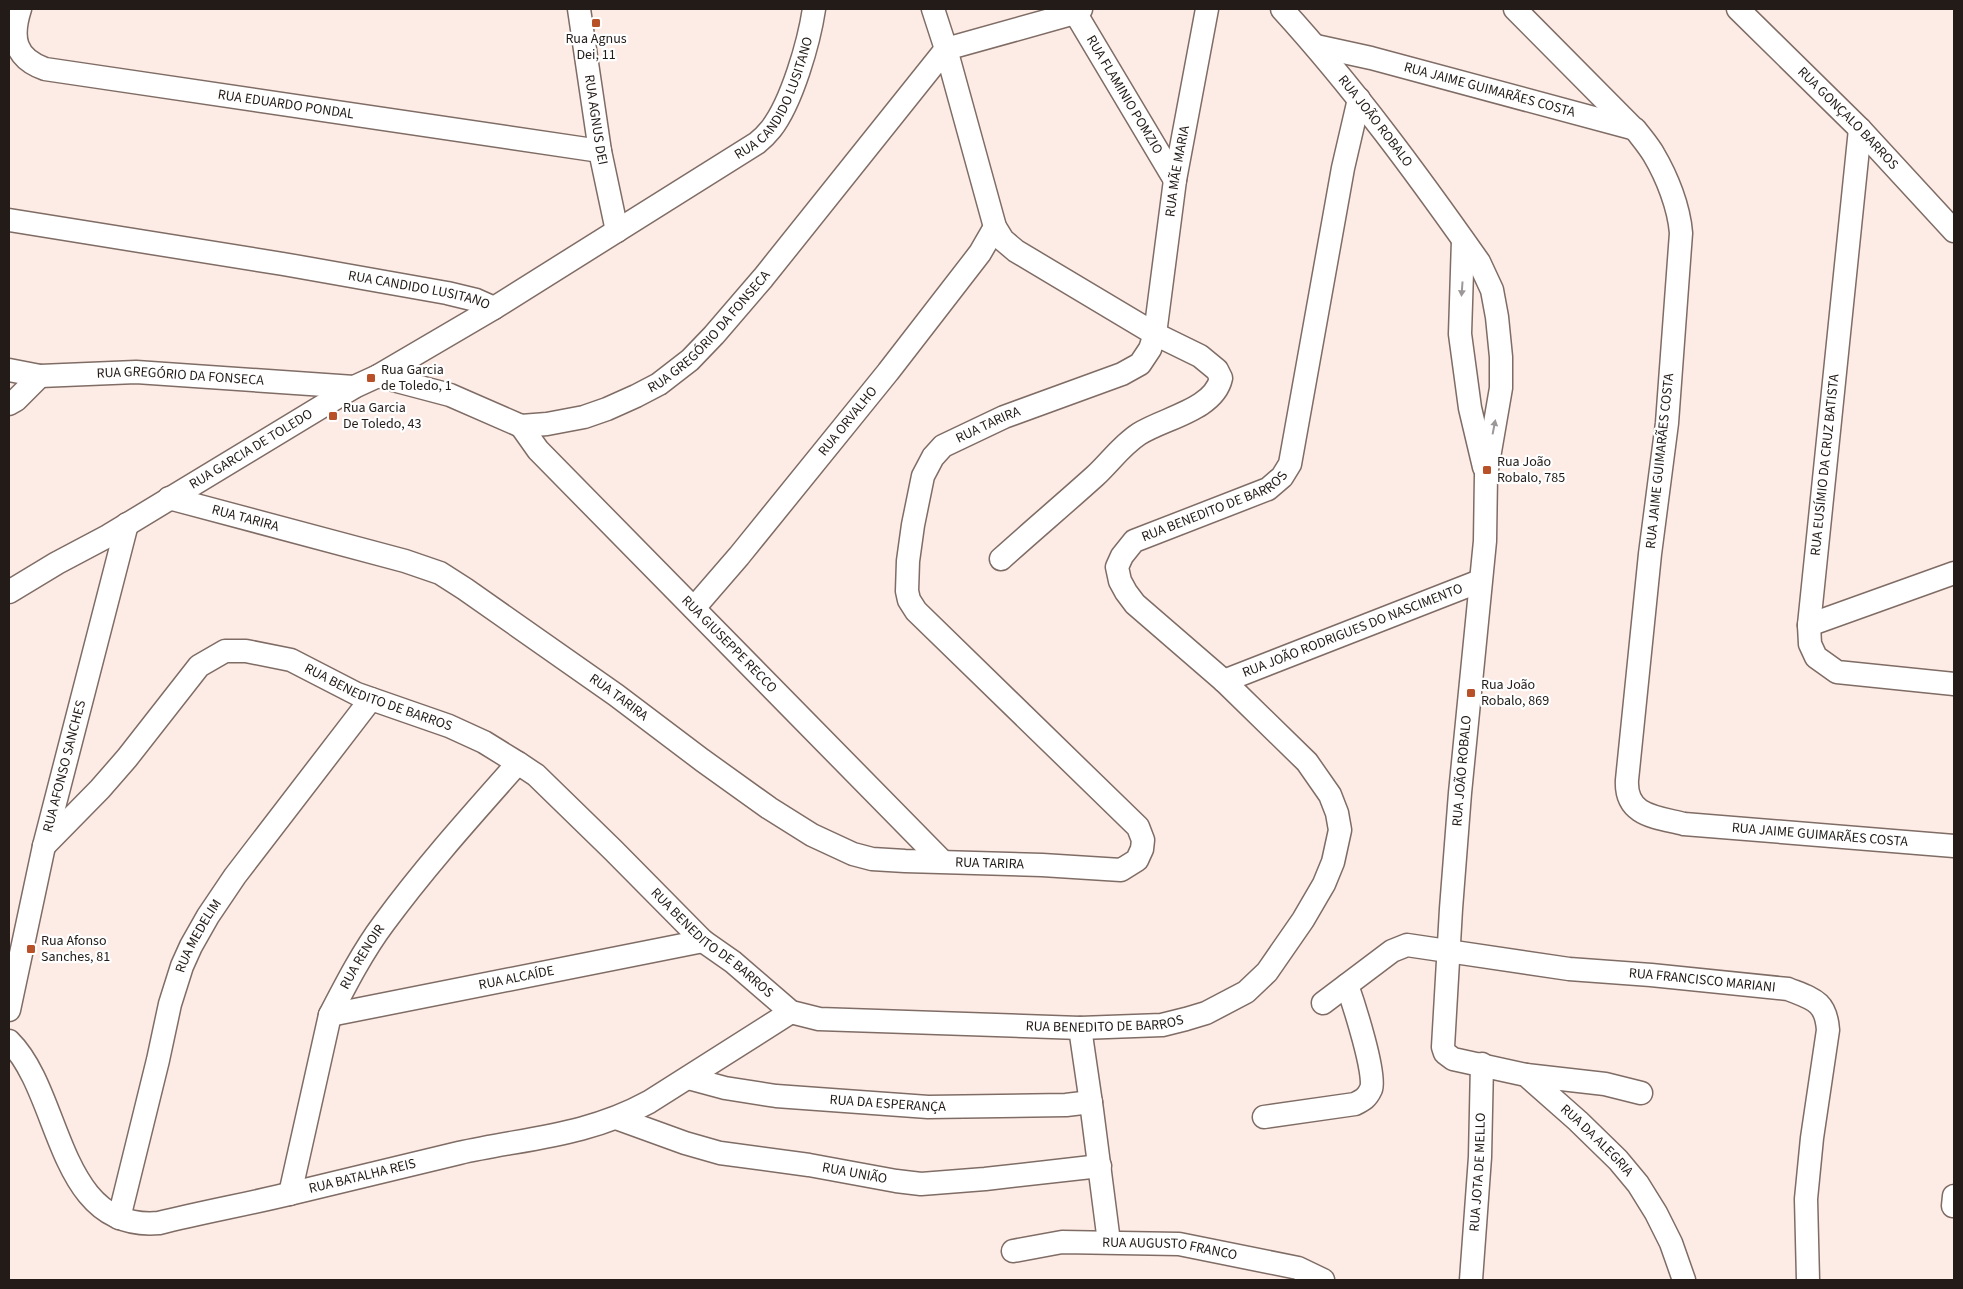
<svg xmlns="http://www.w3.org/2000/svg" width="1963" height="1289" font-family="'Source Sans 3',sans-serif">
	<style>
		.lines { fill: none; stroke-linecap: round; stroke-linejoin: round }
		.minor-casing { stroke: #7f6c65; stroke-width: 25 }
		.minor { stroke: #fff; stroke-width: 22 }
		.oneway { fill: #9c9897 }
		.poi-dot { fill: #b85127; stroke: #fff; stroke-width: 2 }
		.labels { text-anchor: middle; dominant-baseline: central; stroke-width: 4.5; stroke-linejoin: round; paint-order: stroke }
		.poi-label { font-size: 14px; fill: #221b18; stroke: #fff; text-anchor: start }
		.street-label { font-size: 14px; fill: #221b18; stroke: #fff }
	</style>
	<rect width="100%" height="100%" fill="#fdebe5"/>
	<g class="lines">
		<g class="minor-casing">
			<g id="minor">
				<path id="s1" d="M20,9c-9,28 -6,49 25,60l555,82"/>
				<path id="s2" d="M579,9l21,142 17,80"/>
				<path d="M933,9l13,40 49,178 8,13 13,11 139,83 45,22 17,14 4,8c-7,32 -57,40 -82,56 -17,11 -29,28 -44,42 -31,28 -63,55 -94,83"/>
				<path id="s3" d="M1073,9l102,171"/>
				<path id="s4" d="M1282,9c72,79 135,165 197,253l13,28 5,27 4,40v31l-15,87 -1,66 -25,252 -9,116 -8,138 2,6 8,6 73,16 52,46 40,39 20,24 18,29 15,30 13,37"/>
				<path d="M1515,9l119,120"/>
				<path id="s5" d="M1738,9l122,120 94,102"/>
				<path id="s6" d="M1316,46l55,12 264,71c6,8 14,17 19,26 13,22 25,52 27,78l-14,190 -17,131 -23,226c-2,36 29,37 57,44l270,22"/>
				<path d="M1860,129l-51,496 1,19 6,13 21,15 117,12"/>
				<path id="s7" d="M9,220l274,44 164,29 29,7 18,8"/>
				<path d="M1463,240l-3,94 10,74 14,59"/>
				<path id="s8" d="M9,370l31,6 96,-4 218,15"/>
				<path id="s9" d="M378,376l72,19 71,31 26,-2 37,-7 23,-8 29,-13 23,-12 31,-24 24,-25 49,-57 183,-229 129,-36 6,-4"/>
				<path d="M9,404l7,-4 24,-24"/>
				<path id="s10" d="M521,426l17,24 404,411"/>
				<path id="s11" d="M169,498l236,63 35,12 25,16 151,106 86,65 67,48 43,27 41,19 19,5 33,2 137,4 79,5 16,-10 5,-11 1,-9 -5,-13 -222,-216 -7,-11 -2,-9 1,-30 5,-36 10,-49 10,-19 10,-11 61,-29 118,-43 18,-10 10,-15 5,-15 20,-154 32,-171"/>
				<path id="s12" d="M9,592l48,-29 51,-27 246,-149 24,-11 116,-68 263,-165c5,-4 10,-9 14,-14 21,-27 38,-87 43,-120"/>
				<path id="s13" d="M694,608l45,-52 149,-184 92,-119 15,-26"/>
				<path d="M1809,625l145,-52"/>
				<path id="s14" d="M1224,681l256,-100"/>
				<path id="s15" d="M44,846l56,-57 27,-31 72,-92 26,-15h21l45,9 66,34 92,32 35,16 34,21 18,12 77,75 90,91 30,21 58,50 28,7 261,9 82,-3 24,-6 20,-6 40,-21 21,-20 36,-52 21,-36 9,-22 7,-32 -3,-17 -7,-18 -23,-33 -83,-81 -89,-77 -9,-12 -6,-11 -3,-14 5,-11 12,-15 134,-52 14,-12 8,-13 53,-296 16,-69"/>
				<path id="s16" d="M1323,1003l69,-52 15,-6 162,24 82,6 137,14c25,10 38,12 40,41l-16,108 -6,61 2,81"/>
				<path id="s17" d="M9,1010l35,-164 83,-322"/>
				<path id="s18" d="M330,1015l373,-74"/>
				<path d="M1080,1028l12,82 17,132"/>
				<path id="s19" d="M9,1041c54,53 47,191 150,182 44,-11 89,-19 134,-30 55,-13 110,-27 166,-40 67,-15 128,-17 190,-51l142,-90"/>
				<path d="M1526,1075l79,9 36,9"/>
				<path id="s20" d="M688,1078l37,10 51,8 152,11 138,-2 25,-3"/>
				<path d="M1264,1117l91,-13c8,-4 12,-6 16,-15 6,-13 -18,-87 -24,-104"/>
				<path id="s21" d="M616,1118l69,25 35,10 89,12 87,16 25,3 64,-5 115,-13"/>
				<path id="s22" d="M290,1194l40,-179c16,-31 33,-64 54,-92 41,-56 88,-108 134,-160"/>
				<path d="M1953,1206l1,-10"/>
				<path id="s23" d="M119,1218l39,-158 12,-56 12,-38 9,-20 17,-30 27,-40 136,-177"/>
				<path id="s24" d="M1013,1251l49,-9 117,2 119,24 25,12"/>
				<path id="s25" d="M1471,1280l9,-123 2,-93"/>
			</g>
		</g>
		<use href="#minor" class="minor"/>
	</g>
	<defs><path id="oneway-solid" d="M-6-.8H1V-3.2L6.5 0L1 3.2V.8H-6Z" transform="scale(1.25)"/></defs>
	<g class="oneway">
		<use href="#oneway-solid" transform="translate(1462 289) rotate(94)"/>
		<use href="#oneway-solid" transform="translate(1494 427) rotate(-79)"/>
	</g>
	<g class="poi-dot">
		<rect x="591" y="18" width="10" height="10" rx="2.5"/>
		<rect x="366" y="373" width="10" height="10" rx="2.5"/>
		<rect x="328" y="411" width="10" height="10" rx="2.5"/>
		<rect x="1482" y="465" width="10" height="10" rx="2.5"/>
		<rect x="1466" y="688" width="10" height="10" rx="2.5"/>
		<rect x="26" y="944" width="10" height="10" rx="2.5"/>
	</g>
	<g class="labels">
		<g class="poi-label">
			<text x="596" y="39" text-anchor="middle">Rua Agnus<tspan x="596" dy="16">Dei, 11</tspan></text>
			<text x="381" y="370">Rua Garcia<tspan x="381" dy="16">de Toledo, 1</tspan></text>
			<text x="343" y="408">Rua Garcia<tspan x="343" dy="16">De Toledo, 43</tspan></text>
			<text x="1497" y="462">Rua João<tspan x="1497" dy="16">Robalo, 785</tspan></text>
			<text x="1481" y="685">Rua João<tspan x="1481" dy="16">Robalo, 869</tspan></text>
			<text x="41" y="941">Rua Afonso<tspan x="41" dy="16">Sanches, 81</tspan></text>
		</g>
		<g class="street-label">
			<text stroke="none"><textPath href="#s6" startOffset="179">RUA JAIME GUIMARÃES COSTA</textPath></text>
			<text stroke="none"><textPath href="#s12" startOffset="920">RUA CANDIDO LUSITANO</textPath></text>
			<text stroke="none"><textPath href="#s3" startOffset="100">RUA FLAMINIO POMZIO</textPath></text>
			<text stroke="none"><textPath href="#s1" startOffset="318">RUA EDUARDO PONDAL</textPath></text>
			<text stroke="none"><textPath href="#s5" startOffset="155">RUA GONÇALO BARROS</textPath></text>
			<text stroke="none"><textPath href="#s2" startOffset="112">RUA AGNUS DEI</textPath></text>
			<text stroke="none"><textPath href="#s4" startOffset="146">RUA JOÃO ROBALO</textPath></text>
			<text stroke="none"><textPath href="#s11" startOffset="2001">RUA MÃE MARIA</textPath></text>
			<text stroke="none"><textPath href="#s7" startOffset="416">RUA CANDIDO LUSITANO</textPath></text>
			<text stroke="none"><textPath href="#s9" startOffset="370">RUA GREGÓRIO DA FONSECA</textPath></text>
			<text stroke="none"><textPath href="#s8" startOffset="172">RUA GREGÓRIO DA FONSECA</textPath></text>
			<text stroke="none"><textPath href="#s13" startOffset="242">RUA ORVALHO</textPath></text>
			<text stroke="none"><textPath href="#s11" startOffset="1639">RUA TARIRA</textPath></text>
			<text stroke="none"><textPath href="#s12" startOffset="281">RUA GARCIA DE TOLEDO</textPath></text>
			<text transform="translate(1660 461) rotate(-84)">RUA JAIME GUIMARÃES COSTA</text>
			<text transform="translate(1825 465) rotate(-84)">RUA EUSÍMIO DA CRUZ BATISTA</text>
			<text stroke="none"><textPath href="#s15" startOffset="2080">RUA BENEDITO DE BARROS</textPath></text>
			<text stroke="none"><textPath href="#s11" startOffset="79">RUA TARIRA</textPath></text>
			<text stroke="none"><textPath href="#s14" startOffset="138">RUA JOÃO RODRIGUES DO NASCIMENTO</textPath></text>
			<text stroke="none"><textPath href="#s10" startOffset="302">RUA GIUSEPPE RECCO</textPath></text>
			<text stroke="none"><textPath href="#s15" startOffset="430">RUA BENEDITO DE BARROS</textPath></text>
			<text stroke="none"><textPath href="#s11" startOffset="499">RUA TARIRA</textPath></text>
			<text stroke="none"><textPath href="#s17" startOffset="250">RUA AFONSO SANCHES</textPath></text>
			<text transform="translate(1462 771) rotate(-85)">RUA JOÃO ROBALO</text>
			<text stroke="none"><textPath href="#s6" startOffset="1212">RUA JAIME GUIMARÃES COSTA</textPath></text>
			<text stroke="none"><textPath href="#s11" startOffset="919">RUA TARIRA</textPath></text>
			<text stroke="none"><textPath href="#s23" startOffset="294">RUA MEDELIM</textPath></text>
			<text stroke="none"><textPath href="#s15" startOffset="850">RUA BENEDITO DE BARROS</textPath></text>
			<text stroke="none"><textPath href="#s22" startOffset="250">RUA RENOIR</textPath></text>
			<text stroke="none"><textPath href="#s18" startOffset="190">RUA ALCAÍDE</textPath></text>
			<text stroke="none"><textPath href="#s16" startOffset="400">RUA FRANCISCO MARIANI</textPath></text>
			<text stroke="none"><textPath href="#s15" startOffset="1270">RUA BENEDITO DE BARROS</textPath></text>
			<text stroke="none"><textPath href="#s20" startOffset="202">RUA DA ESPERANÇA</textPath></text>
			<text stroke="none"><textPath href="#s4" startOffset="1300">RUA DA ALEGRIA</textPath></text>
			<text stroke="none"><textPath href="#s25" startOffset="108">RUA JOTA DE MELLO</textPath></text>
			<text stroke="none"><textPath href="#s21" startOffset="246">RUA UNIÃO</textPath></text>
			<text stroke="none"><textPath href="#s19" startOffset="462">RUA BATALHA REIS</textPath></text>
			<text stroke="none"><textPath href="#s24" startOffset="158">RUA AUGUSTO FRANCO</textPath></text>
		</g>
	</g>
	<rect width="1963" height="1289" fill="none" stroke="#221b18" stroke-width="20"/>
</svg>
